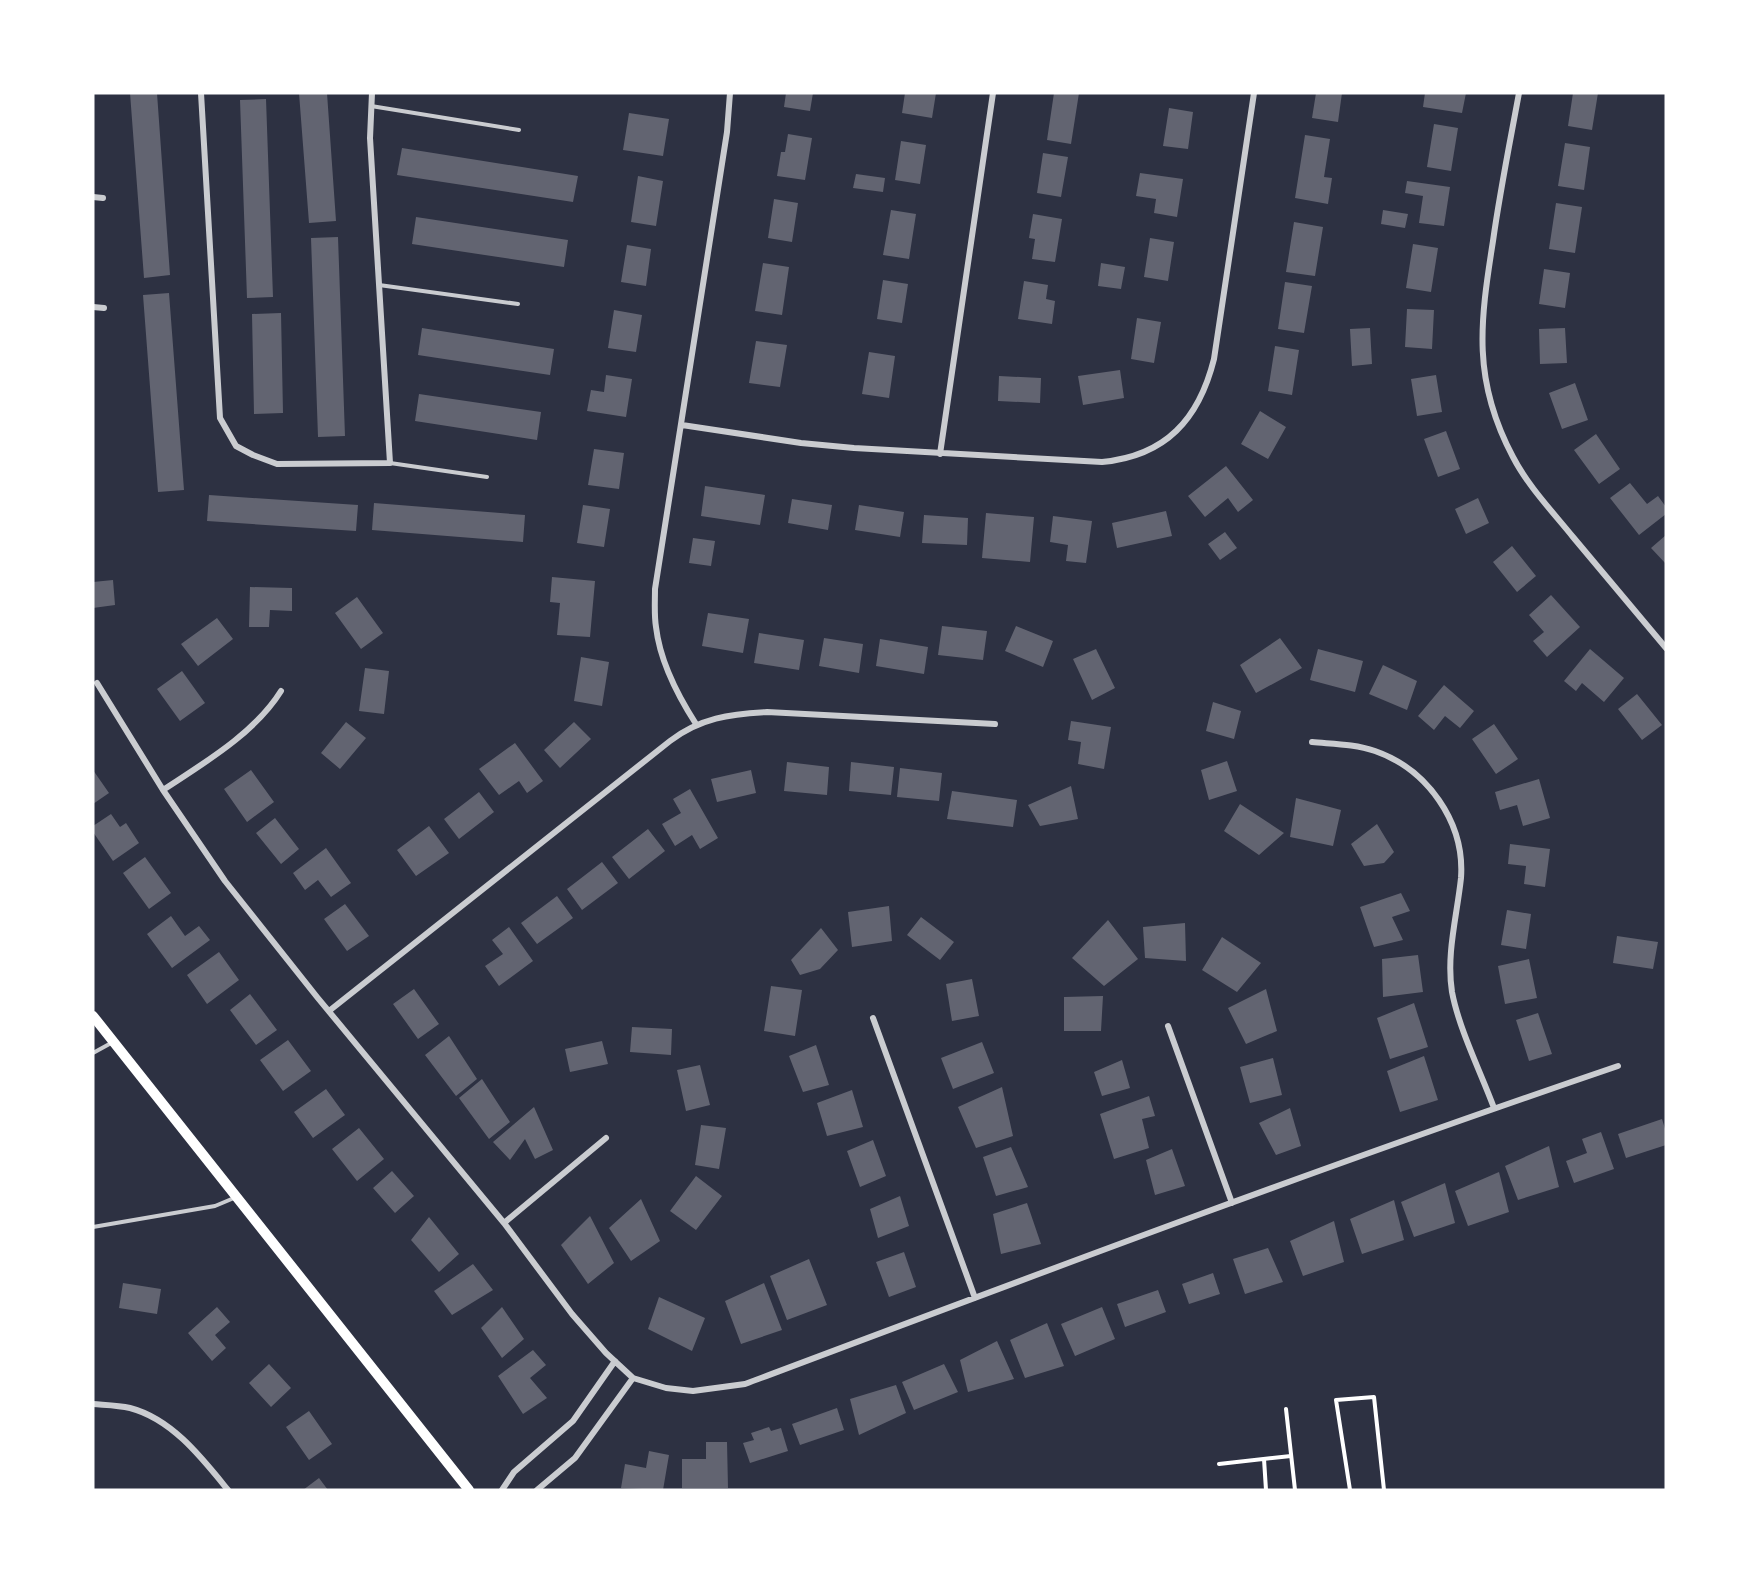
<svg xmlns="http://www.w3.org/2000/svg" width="1759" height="1583" font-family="Jost,sans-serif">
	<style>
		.building { fill: #626471 }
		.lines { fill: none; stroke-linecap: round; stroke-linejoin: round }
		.path { stroke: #fff; stroke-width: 4 }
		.service { stroke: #caccd0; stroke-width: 4 }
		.minor { stroke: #caccd0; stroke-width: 6 }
		.secondary { stroke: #fff; stroke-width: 10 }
	</style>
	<rect width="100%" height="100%" fill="#2d3142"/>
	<path class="building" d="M130,93h27l13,182 -26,3z
		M299,93h28l9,128 -27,2z
		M786,93h27l-3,18 -26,-4z
		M905,93h31l-4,25 -30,-5z
		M1054,93h25l-8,51 -24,-4z
		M1316,93h26l-4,29 -26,-4z
		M1425,93h41l-4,20 -39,-6z
		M1573,93h25l-6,37 -24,-4z
		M266,99l7,198 -26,1 -7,-198z
		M1169,108l24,4 -5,37 -25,-3z
		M629,113l40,6 -6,37 -40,-6z
		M1434,124l24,4 -7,43 -24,-4z
		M788,134l24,4 -7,42 -28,-4 4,-24h4z
		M1305,135l25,4 -6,38 8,1 -4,26 -33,-6z
		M901,141l25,4 -6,39 -25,-4z
		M1565,143l25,4 -6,43 -26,-4z
		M402,148l176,28 -5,26 -176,-27z
		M1043,153l25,4 -7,40 -24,-4z
		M1140,173l43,6 -6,38 -23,-4 2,-14 -20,-3z
		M856,174l29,4 -2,14 -30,-4z
		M638,176l25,5 -7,45 -25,-4z
		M1407,181l43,6 -6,39 -25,-3 4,-27 -18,-3z
		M774,199l24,4 -6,39 -24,-4z
		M1556,203l26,4 -7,46 -26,-4z
		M891,210l25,4 -7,45 -26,-4z
		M1383,210l25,4 -3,14 -24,-4z
		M1033,214l29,5 -7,43 -23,-3 3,-20 -6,-1z
		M416,217l152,23 -4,27 -152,-23z
		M1294,222l29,5 -8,49 -29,-4z
		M338,237l7,199 -27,1 -7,-199z
		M1150,238l24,4 -6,39 -24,-4z
		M1413,244l25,4 -7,44 -25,-4z
		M627,245l24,4 -5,37 -25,-4z
		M763,263l26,4 -7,48 -27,-4z
		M1101,263l24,4 -4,22 -23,-3z
		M1544,269l26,4 -5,35 -26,-4z
		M883,280l25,4 -6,39 -25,-4z
		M1024,281l24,4 -2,14 9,2 -3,23 -34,-5z
		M1285,282l27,4 -8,47 -26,-4z
		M169,293l15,197 -26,2 -15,-197z
		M1407,309l27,1 -2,39 -27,-2z
		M614,310l28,5 -6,37 -28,-4z
		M281,313l2,100 -29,1 -2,-100z
		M1137,318l24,4 -7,41 -23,-4z
		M422,328l132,21 -4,26 -132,-20z
		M1370,328l2,36 -20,2 -2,-37z
		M1565,328l2,35 -27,1 -1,-35z
		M756,341l31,4 -7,42 -31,-4z
		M1275,346l24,4 -7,45 -24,-4z
		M869,352l26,4 -6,42 -27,-4z
		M1120,370l4,28 -41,7 -5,-29z
		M606,375l26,4 -6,38 -39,-6 4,-21 13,2z
		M1436,375l6,37 -25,4 -6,-37z
		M999,376l42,2 -1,25 -42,-2z
		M1575,383l13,37 -26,9 -13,-36z
		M419,394l122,18 -4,28 -122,-19z
		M1260,411l26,16 -18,32 -27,-15z
		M1446,431l14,38 -22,8 -14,-38z
		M1596,434l24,35 -21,15 -25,-34z
		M594,449l30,4 -5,36 -31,-4z
		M1226,466l27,34 -15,12 -10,-14 -23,19 -17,-21z
		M1630,483l17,21 11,-8 8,11v7l-27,21 -29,-37z
		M705,486l60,9 -5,30 -59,-9z
		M209,495l149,10 -2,26 -149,-10z
		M1478,498l11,25 -23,11 -11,-25z
		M792,499l40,6 -4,25 -40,-7z
		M374,503l151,12 -2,27 -151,-12z
		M583,505l27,4 -6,38 -27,-4z
		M859,505l45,7 -4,25 -45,-7z
		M1166,511l6,25 -55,12 -5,-25z
		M986,513l48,4 -4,45 -48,-4z
		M924,515l44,3 -1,27 -45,-2z
		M1053,516l39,5 -6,42 -20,-2 2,-16 -18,-3z
		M1225,532l12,16 -17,12 -12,-16z
		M1666,535v29l-15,-16z
		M693,538l22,3 -4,25 -22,-3z
		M1512,546l24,30 -19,16 -24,-30z
		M552,577l43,4 -5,56 -33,-2 3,-32 -10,-1z
		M113,580l2,25 -22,3v-26z
		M250,587l42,1v23l-22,-1 -1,17h-20z
		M1551,595l29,32 -33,30 -14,-16 11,-9 -15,-17z
		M357,597l26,36 -22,16 -26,-36z
		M708,613l41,6 -6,34 -41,-7z
		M217,618l16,21 -35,27 -17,-22z
		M942,626l45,5 -4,29 -45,-5z
		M1016,626l37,15 -10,26 -38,-16z
		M759,633l45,7 -5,30 -45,-7z
		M824,638l39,6 -4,29 -40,-7z
		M1280,638l22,30 -46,25 -16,-28z
		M880,639l48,8 -4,27 -48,-8z
		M1096,649l19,39 -23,12 -19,-41z
		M1318,649l45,12 -8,31 -45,-12z
		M1590,649l34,29 -20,24 -22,-19 -6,8 -12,-10z
		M581,657l28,5 -7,44 -28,-5z
		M1383,665l34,16 -10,29 -38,-16z
		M365,668l24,3 -5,43 -25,-3z
		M182,671l23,32 -25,18 -23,-32z
		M1444,685l30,26 -14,17 -15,-12 -11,14 -16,-14z
		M1637,694l25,31 -20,15 -24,-31z
		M1213,702l28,9 -7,28 -28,-8z
		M1071,721l40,6 -7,42 -26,-5 3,-22 -13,-2z
		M346,722l20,16 -26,31 -19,-16z
		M574,722l17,17 -31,29 -16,-18z
		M1494,724l24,35 -22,15 -24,-35z
		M515,743l28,38 -16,12 -8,-12 -20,14 -20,-26z
		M1227,761l10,30 -28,9 -8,-30z
		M787,762l42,5 -2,28 -43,-4z
		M851,762l43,5 -3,28 -42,-4z
		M900,768l42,5 -3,28 -42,-4z
		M93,770l16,23 -16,11z
		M251,770l23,32 -27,20 -23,-33z
		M751,770l5,23 -39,9 -6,-23z
		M1539,779l11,39 -27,8 -6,-21 -17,5 -5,-18z
		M1071,786l7,33 -38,7 -12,-21z
		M690,789l28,49 -18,11 -8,-14 -17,11 -13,-22 19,-11 -8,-14z
		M952,791l65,9 -4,27 -66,-8z
		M479,792l15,20 -35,27 -15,-20z
		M1296,798l45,12 -8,36 -43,-9z
		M1240,804l44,29 -25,22 -35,-24z
		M111,814l9,13 6,-4 13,20 -26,18 -20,-29v-6z
		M275,818l24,31 -18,15 -25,-31z
		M1377,824l17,28 -10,11 -20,3 -13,-22z
		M429,826l20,27 -33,23 -19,-26z
		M648,829l17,22 -36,28 -17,-22z
		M1510,844l40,5 -5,38 -21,-3 2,-18 -18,-2z
		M326,848l25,35 -20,14 -13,-17 -13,10 -12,-17z
		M145,857l26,36 -22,16 -26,-36z
		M602,862l16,21 -36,27 -15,-21z
		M1401,893l9,18 -18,6 11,23 -29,7 -14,-40z
		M557,896l16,22 -36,26 -16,-21z
		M345,904l24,32 -22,15 -23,-32z
		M889,906l3,35 -40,6 -4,-35z
		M1507,910l24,4 -5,35 -25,-4z
		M171,916l14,20 14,-10 11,14 -38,28 -25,-34z
		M921,917l33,25 -14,18 -33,-25z
		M1108,920l30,39 -34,27 -32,-28z
		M1185,923l1,38 -41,-3 -2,-31z
		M509,927l24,34 -34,25 -14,-20 18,-12 -11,-14z
		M821,928l17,22 -18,19 -20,6 -9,-15z
		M1617,936l41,6 -5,27 -40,-6z
		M1222,937l39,26 -24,29 -35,-22z
		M219,952l20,28 -32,24 -20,-29z
		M1418,955l5,37 -40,5 -1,-38z
		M1529,959l8,39 -32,6 -7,-38z
		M972,979l7,37 -27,5 -6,-37z
		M771,986l31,4 -7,46 -31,-5z
		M414,989l25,35 -21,15 -25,-35z
		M1266,989l11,42 -31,13 -18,-36z
		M250,994l27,36 -21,15 -26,-35z
		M1103,996l-2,35h-37v-34z
		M1414,1003l14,44 -38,12 -13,-41z
		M1538,1013l14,41 -23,7 -13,-41z
		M632,1027l40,2 -1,26 -41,-3z
		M449,1036l28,43 -21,17 -31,-41z
		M288,1040l23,31 -28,20 -23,-31z
		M602,1041l6,23 -38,8 -5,-23z
		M982,1042l12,31 -41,16 -12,-31z
		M816,1045l13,40 -26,7 -14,-36z
		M1424,1056l14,44 -38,12 -13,-41z
		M1273,1058l9,37 -32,8 -10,-36z
		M1122,1060l8,28 -28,8 -8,-24z
		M700,1065l10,40 -24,6 -9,-41z
		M482,1079l28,43 -21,17 -30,-41z
		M1002,1087l11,49 -37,12 -18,-41z
		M326,1089l19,26 -32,23 -19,-26z
		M852,1090l11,37 -36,9 -10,-33z
		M1149,1096l6,20 -13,3 7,29 -35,11 -14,-45z
		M534,1107l19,43 -18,9 -10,-20 -15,21 -17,-18z
		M1290,1108l11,38 -25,9 -17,-32z
		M1662,1119l4,13v13l-40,13 -8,-24z
		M701,1125l25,3 -7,41 -24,-4z
		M359,1128l25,31 -27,22 -25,-32z
		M1601,1132l13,37 -40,14 -8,-22 21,-8 -5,-14z
		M873,1140l13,36 -26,11 -13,-36z
		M1549,1146l10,41 -41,13 -13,-34z
		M1011,1147l17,40 -32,9 -13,-39z
		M1172,1149l13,37 -30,9 -9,-35z
		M392,1171l22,25 -19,17 -22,-25z
		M1499,1172l10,40 -41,14 -13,-35z
		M696,1176l26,20 -26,34 -26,-19z
		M1445,1183l10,40 -41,14 -13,-35z
		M900,1196l9,30 -31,12 -8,-29z
		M641,1199l19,42 -29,20 -22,-33z
		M1394,1200l10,40 -42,14 -12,-35z
		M1027,1203l14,41 -40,10 -8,-40z
		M590,1216l24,47 -26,21 -27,-39z
		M429,1217l30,37 -20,18 -28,-32z
		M1334,1221l10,41 -41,14 -13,-35z
		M1268,1248l15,34 -38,12 -12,-35z
		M904,1252l12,35 -27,10 -13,-35z
		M809,1259l18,46 -40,15 -17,-44z
		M473,1264l20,26 -41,25 -18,-24z
		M1213,1273l7,21 -31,10 -7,-20z
		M123,1283l38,6 -4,25 -38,-6z
		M764,1283l18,47 -41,14 -16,-43z
		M1158,1290l8,22 -41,15 -8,-23z
		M659,1297l46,21 -13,33 -44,-22z
		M217,1307l13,15 -15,13 11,13 -14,13 -24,-28z
		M502,1307l22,32 -22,19 -21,-30z
		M1102,1307l13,32 -40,17 -14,-32z
		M1047,1323l17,43 -39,12 -15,-38z
		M997,1341l17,38 -46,13 -8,-32z
		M533,1350l13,15 -16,13 17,20 -24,16 -25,-38z
		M269,1364l22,24 -20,19 -22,-24z
		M944,1364l14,28 -44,18 -12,-28z
		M896,1385l10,28 -47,22 -9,-36z
		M837,1408l7,22 -44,15 -8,-21z
		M309,1411l23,33 -23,16 -23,-33z
		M769,1427l2,4 10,-3 7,23 -38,12 -7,-20 11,-3 -3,-7z
		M706,1442h21l1,46h-46v-29h24z
		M649,1451l20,4 -6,35 -42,-2 4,-24 21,4z
		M319,1478l9,12h-25z"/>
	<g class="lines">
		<path class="path" d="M1286,1409l9,81
			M1264,1459l2,31
			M1219,1464l72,-8
			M1350,1490l-14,-90 38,-3 10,93"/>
		<path class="service" d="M371,106l148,24
			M379,285l139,19
			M390,463l97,14
			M93,1053l20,-11
			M93,1227l122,-21 19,-8"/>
		<path class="minor" d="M201,93l19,325 16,28 17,9 24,9 113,-1 -20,-325 2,-45
			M1519,93c-9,49 -19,98 -26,148 -13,82 -21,139 20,216 15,29 39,54 60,80 31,37 62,74 93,111
			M93,197l10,1
			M93,307l11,1
			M682,425l119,18 53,5 248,14c64,-6 97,-43 112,-103l40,-266
			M940,454l53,-361
			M97,683l66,107 62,91 92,116 187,226 68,91 34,39 27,25 33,10 27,3 52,-7c290,-109 579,-218 873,-318
			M696,724c-18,-28 -36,-62 -40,-97 -2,-12 -1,-25 -1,-38l72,-457 3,-39
			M1312,742c21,2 43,2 63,9 52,18 90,71 86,127 -4,38 -15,76 -9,114 7,37 29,81 42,116
			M163,790c41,-27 92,-57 118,-99
			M329,1011l341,-270c30,-23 60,-27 97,-29l228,12
			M873,1018l102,280
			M1168,1026l64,177
			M504,1223l102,-85
			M93,1404c12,1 25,1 37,4 42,11 72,50 98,82
			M502,1490l12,-18 59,-51 42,-60
			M537,1490l38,-32 58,-80"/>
		<path class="secondary" d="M93,1016l376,474"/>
	</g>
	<rect width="1759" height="1583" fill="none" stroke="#ffffff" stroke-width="189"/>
</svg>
